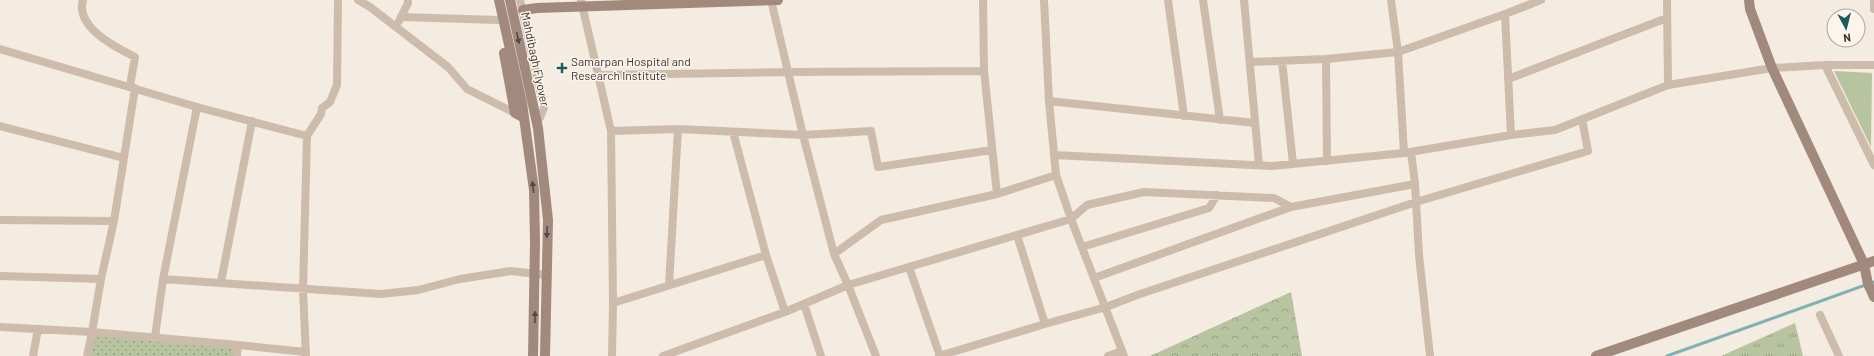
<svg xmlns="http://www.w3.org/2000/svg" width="1874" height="356" font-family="Barlow,sans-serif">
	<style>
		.grass { fill: url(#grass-tufts) }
		.forest { fill: url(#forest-crowns) }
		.park { fill: url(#park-dots) }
		.garden { fill: #b8c4a0 }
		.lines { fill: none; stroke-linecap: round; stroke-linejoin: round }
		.stream { stroke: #7fb0b2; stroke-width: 3 }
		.street { stroke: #cdbbac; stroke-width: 8 }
		.secondary { stroke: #a18a7d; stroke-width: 10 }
		.oneway { fill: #544640 }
		.poi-dot { fill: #1f5a5e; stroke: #fbf5ee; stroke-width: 1.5 }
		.labels { text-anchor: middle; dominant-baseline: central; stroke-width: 3; stroke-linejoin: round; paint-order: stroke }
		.street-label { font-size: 12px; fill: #3b302b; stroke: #fbf5ee }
		.poi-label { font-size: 12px; fill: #3b302b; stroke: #fbf5ee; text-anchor: start }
	</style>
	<defs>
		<pattern id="grass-tufts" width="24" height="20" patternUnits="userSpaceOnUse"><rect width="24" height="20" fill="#b8c4a0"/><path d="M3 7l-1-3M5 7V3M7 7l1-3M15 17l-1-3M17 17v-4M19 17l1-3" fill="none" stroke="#97a083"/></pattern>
		<pattern id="forest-crowns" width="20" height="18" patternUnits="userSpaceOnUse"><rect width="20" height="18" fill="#b8c4a0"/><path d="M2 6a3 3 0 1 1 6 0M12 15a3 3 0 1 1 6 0" fill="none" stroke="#97a083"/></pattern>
		<pattern id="park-dots" width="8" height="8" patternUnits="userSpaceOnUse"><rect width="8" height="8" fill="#b8c4a0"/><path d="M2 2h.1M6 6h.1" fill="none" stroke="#97a083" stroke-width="1.8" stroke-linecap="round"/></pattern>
	</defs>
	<rect width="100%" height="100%" fill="#f4ebe1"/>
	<path class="grass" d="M1795,323l8,33h-82z"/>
	<path class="forest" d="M1291,292l11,64h-152z"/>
	<path class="park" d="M92,332l146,13 -1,11h-150z"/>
	<path class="garden" d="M1834,71l38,2 -1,74z"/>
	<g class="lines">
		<path class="stream" d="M1667,356l207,-74"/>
		<path class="street" d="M83,0c-8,27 32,47 52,57l-5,29
			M358,0l12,7 78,60 19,22 48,24
			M520,0l24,108 -7,16
			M581,0l30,131 2,172
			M1044,0l5,101 7,74 15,44 16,-14 57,-13 130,6 17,9 -197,71
			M1168,0l16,116
			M1203,0l17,120
			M1244,0l15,165
			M1667,0l1,85 104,-17 53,-3h49
			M1874,0v9
			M1505,14l36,-14
			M401,17l97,3
			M399,21l9,-18v-3
			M0,49l197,58 110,29 -4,154 3,66
			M1326,59l1,102
			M1282,61l11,103
			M1250,62l76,-3 72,-7 107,-38 6,121 -107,18
			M1825,65l49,100
			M598,75l190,-3 196,-1
			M1508,79l159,-61
			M1049,101l206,22
			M197,107l-34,172 218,15 37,-4 42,-11 51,-8 35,4
			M0,126l124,32
			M611,131l67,-2 125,6 68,-4 7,36 114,-17
			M733,132l33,123 19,57
			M1511,135l44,-5 113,-45
			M307,136l14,-22 1,-6 8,-6 7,-17 1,-85
			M1411,152l4,32 4,71 11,101
			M1054,155l218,11 132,-13 -6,-101 -7,-52
			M997,194l59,-19
			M1291,207l124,-23
			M0,220l114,1 21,-133
			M1082,247l127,-39 8,-13
			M834,254l47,-34 116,-26 -13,-123 -1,-71
			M909,267l31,89
			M0,276l101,3 13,-58
			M221,282l31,-161
			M669,285l9,-156
			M804,304l17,52
			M1820,315l19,41
			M1045,324l61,-17 34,-13 276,-92 172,-51 -6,-32
			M0,327l92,5 9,-53
			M155,337l8,-58
			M238,345l68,7
			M33,356l5,-27
			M87,356l5,-24 146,13 -1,11
			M612,356l1,-53 153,-48
			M663,356l122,-44 63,-27 -14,-31 -31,-119 -32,-135
			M876,356l-28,-71 223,-66 53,137
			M939,356l106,-32 -28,-89
			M1108,356l14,-5"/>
		<path class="secondary" d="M499,0l23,103 12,87 1,52 -2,114
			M510,0l28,128 10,92 -3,136
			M1749,0l1,9 22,59 92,196 4,20 6,13
			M523,10l14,-2 241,-8
			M504,53l11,60 9,5
			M1596,356l278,-95"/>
	</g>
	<defs><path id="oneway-solid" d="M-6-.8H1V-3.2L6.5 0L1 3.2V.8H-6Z"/></defs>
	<g class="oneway">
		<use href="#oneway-solid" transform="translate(518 38) rotate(78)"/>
		<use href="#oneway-solid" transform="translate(533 187) rotate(-96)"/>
		<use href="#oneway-solid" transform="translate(547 232) rotate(92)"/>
		<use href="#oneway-solid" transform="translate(535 317) rotate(-89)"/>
	</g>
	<path class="poi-dot" d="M560 62h4v4h4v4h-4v4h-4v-4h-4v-4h4z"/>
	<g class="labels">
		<g class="street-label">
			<text transform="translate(536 59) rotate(78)">Mahdibagh Flyover</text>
		</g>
		<g class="poi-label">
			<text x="571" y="61">Samarpan Hospital and<tspan x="571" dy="14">Research Institute</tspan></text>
		</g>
	</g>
	<g transform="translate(1846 28) rotate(173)"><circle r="19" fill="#fbf5ee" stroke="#aea6a0"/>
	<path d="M0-3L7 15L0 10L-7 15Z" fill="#1f5a5e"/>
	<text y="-6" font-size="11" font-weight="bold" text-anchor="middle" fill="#3b302b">N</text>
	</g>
</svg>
